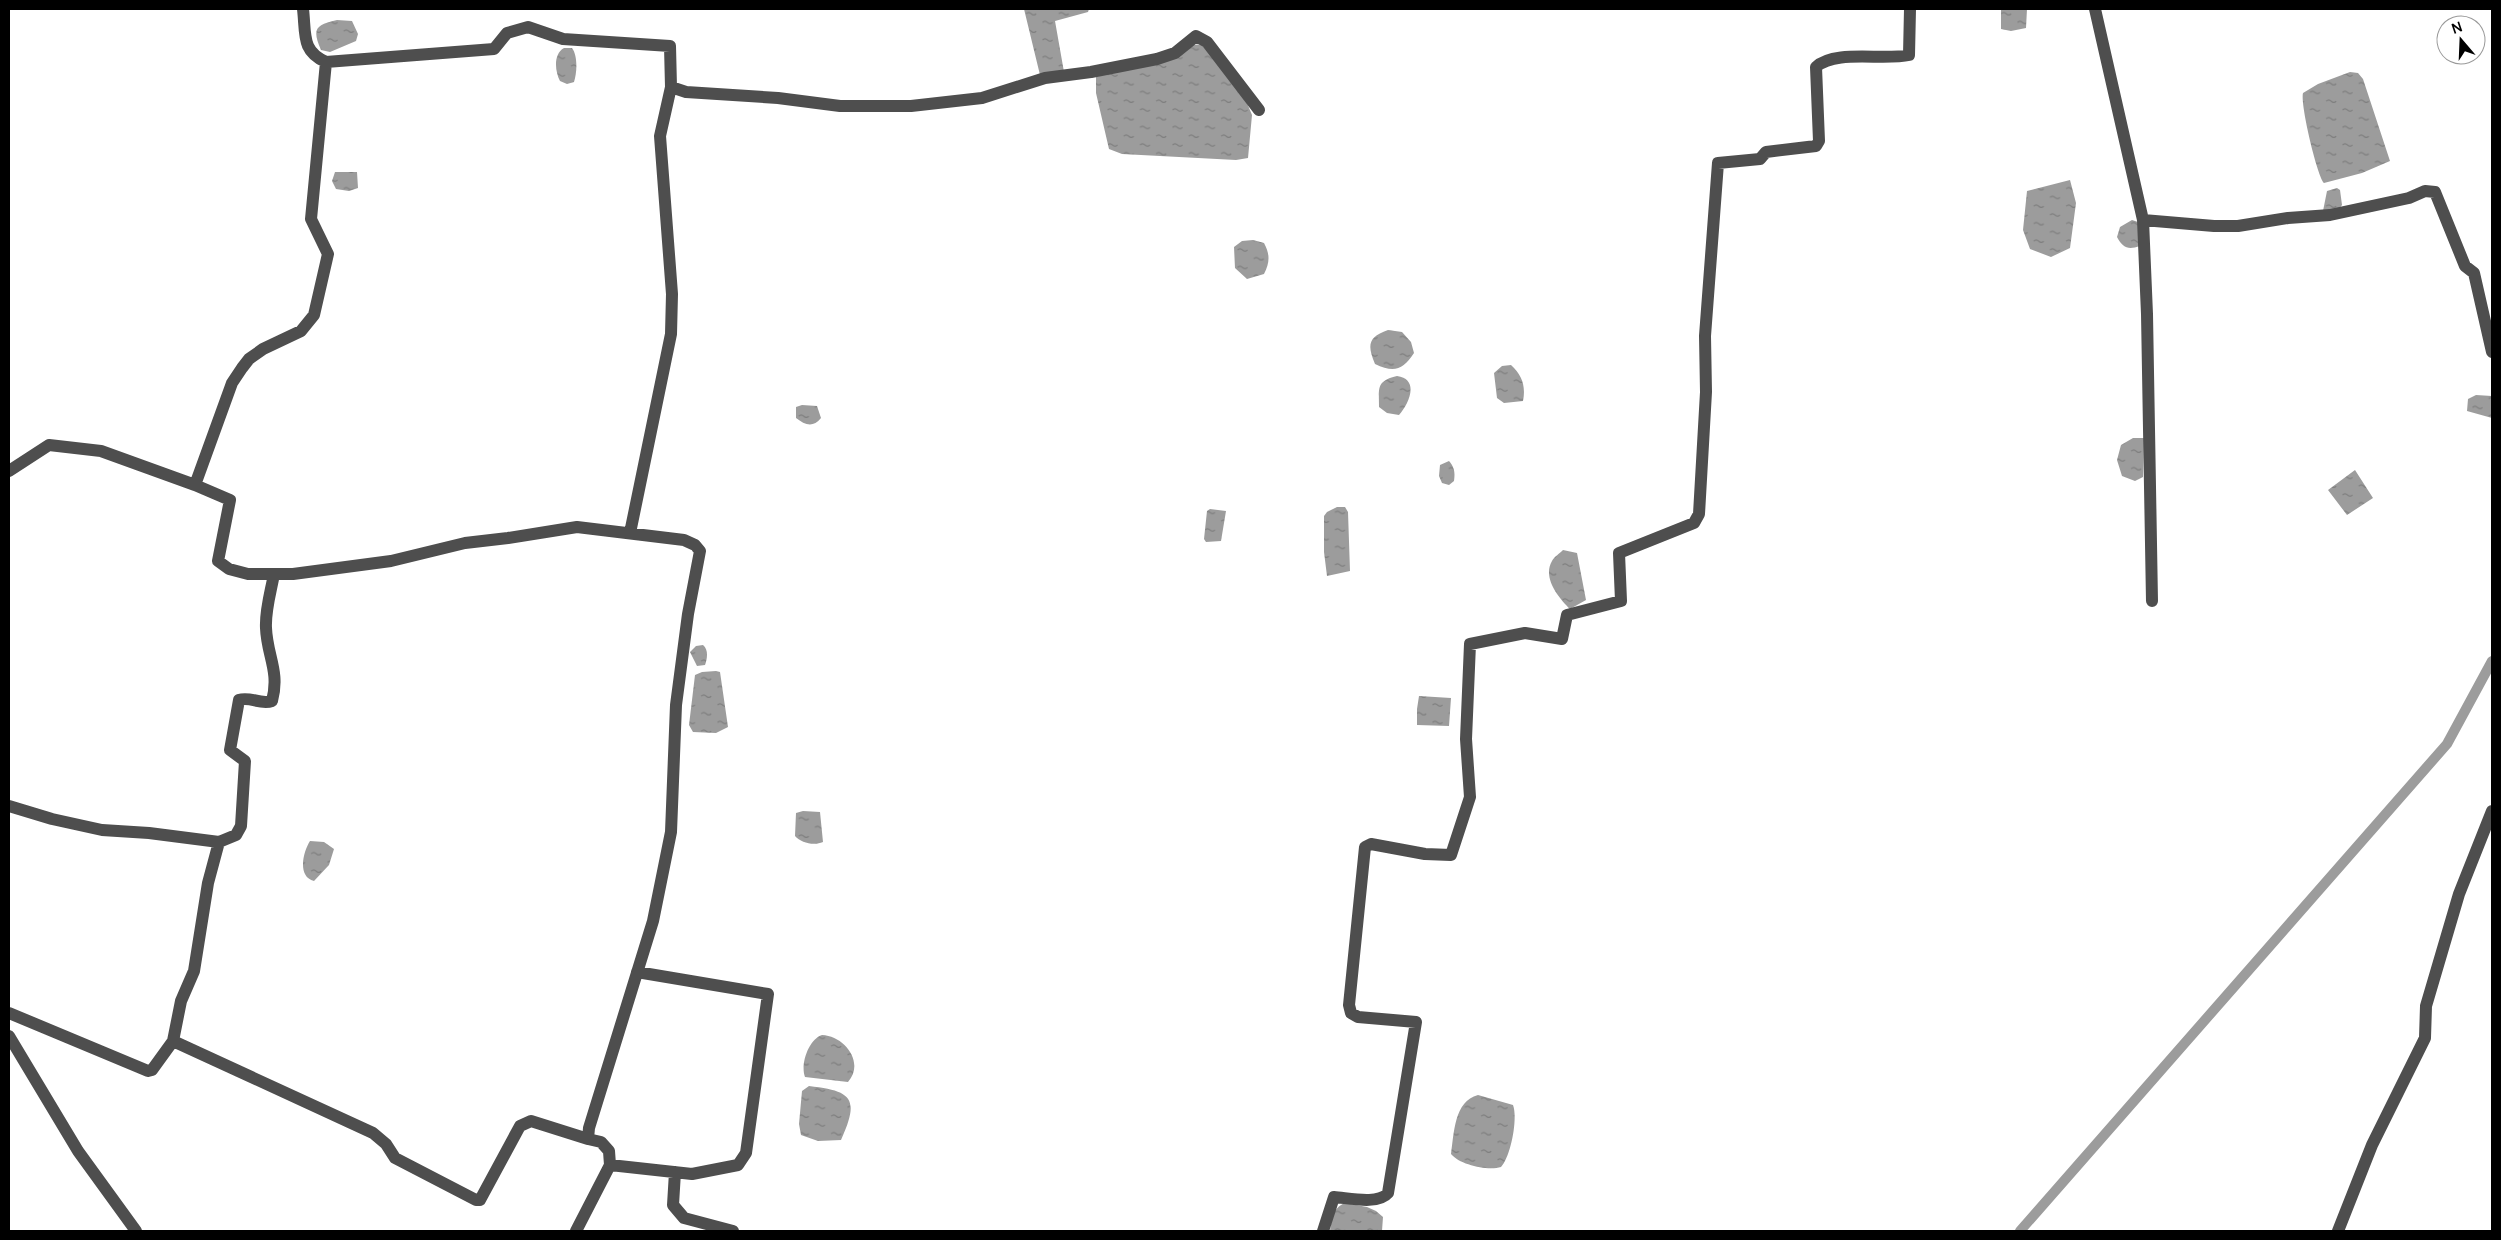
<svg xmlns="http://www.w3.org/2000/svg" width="2501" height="1240" font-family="Manrope,sans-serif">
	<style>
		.water { fill: url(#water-ripples) }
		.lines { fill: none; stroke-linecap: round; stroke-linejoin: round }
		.canal { stroke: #9c9c9c; stroke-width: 10 }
		.minor { stroke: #4e4e4e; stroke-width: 12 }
	</style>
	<defs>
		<pattern id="water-ripples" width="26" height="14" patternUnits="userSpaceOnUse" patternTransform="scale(1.25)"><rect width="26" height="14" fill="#9c9c9c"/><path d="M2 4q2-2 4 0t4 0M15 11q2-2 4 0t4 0" fill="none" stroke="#7d7d7d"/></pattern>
	</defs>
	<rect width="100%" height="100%" fill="#fff"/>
	<path class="water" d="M1024,9h65l-1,3 -33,9 9,51 -24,3z
		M2001,9h26l-1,19 -15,3 -10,-2z
		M337,20l15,1 6,13 -2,7 -26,11 -9,-2c-9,-21 -6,-25 16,-30z
		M1203,44l44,59 5,12 -4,43 -12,2 -114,-6 -13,-5 -13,-56v-16l97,-32z
		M564,48h8c6,8 5,25 2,34l-7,2 -7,-3c-5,-9 -7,-27 4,-33z
		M2350,72l8,1 5,6 27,82 -28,12 -38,10c-7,-8 -24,-79 -21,-90l15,-9z
		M335,172h22l1,16 -9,3 -13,-2 -4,-8z
		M2070,180l6,23 -6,45 -19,9 -21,-8 -7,-19 4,-39z
		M2337,188l3,2 2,15 -3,4 -16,2 4,-20z
		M2132,220l6,2 2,24c-12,4 -17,2 -23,-9l3,-10z
		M1253,240l11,3c6,11 6,19 0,31l-17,5 -12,-11 -1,-21 8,-6z
		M1388,330l14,2 9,10 3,11c-11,17 -20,20 -39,11 -8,-19 -7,-27 13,-34z
		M1511,365c11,10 15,21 12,36l-19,2 -7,-5 -3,-25 8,-7z
		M1397,376c23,3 12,28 2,39l-12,-2 -8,-6c0,-19 -3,-26 18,-31z
		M2476,395l16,1v22l-25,-7 1,-12z
		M802,405l15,1 4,12c-8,10 -16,7 -25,0v-11z
		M2133,438h11l-1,39 -8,4 -13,-5 -5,-16 4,-15z
		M1449,461c6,7 6,12 5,20l-5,4 -7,-2 -3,-7 1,-11z
		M2355,470l18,28 -26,17 -19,-25z
		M1337,507h8l3,5 2,59 -23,5 -3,-24v-36l3,-4z
		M1210,509l16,2 -5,30 -15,1 -2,-3 3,-28z
		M1563,550l14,3 9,47 -16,9c-11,-11 -28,-31 -18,-48 2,-4 8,-8 11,-11z
		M703,645c6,5 4,14 2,20l-8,1 -7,-14 6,-6z
		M716,671l4,1 8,55 -12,6 -23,-1 -4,-7 6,-50 7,-3z
		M1419,696l32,2 -2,28 -32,-1v-16z
		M803,811l17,1 3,30c-9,4 -22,1 -28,-6l1,-23z
		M310,841l14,1 10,7 -5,16 -15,16c-17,-4 -11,-29 -4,-40z
		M822,1035c23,1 43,28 26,47l-43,-5c-5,-13 4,-38 17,-42z
		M809,1086c43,5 51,12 32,54l-23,1 -17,-6 -2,-11 3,-33z
		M1478,1095l35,10c5,13 -2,51 -12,62 -13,4 -41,-2 -50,-13 3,-20 3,-53 27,-59z
		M1345,1203l22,4 9,4 7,6 -1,14h-52c2,-11 2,-23 15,-28z"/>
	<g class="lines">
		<path class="canal" d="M2020,1231l427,-487 45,-83"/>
		<path class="minor" d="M303,9c3,25 -2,42 23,53
			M2095,9l48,211 4,94 5,287
			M2143,220l71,6h24l50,-8 42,-3 79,-17 16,-7 10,1 30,74 9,7 18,79
			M9,471l40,-26 52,6 94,34 35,15 -12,61 11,8 19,5h45l98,-13 74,-18 43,-5 69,-11 107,13 11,5 5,6 -12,63 -12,91 -5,127 -18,89 -64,207 -1,11 13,3 8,9 1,14 -34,66
			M195,485l37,-102 10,-15 7,-9 14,-10 38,-18 13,-16 14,-61 -17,-35 15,-157 168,-13 13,-16 21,-6 35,12 107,7 1,41 15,5 92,6 62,8h71l71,-8 63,-20 46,-6 66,-13 18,-6 21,-17 11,6 52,68
			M630,533l41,-199 1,-40 -12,-158 11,-49
			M9,806l43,13 50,11 47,3 70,9
			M9,1013l139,58 4,-1 21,-29 200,92 13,11 9,14 81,42h4l40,-74 11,-5 57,18
			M9,1036l69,115 58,80
			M173,1041l8,-40 13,-30 14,-88 11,-41 17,-7 5,-9 4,-65 -15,-11 9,-50c11,-4 21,5 33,1 8,-30 -5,-45 -6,-73 -1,-18 5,-37 8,-54
			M610,1165l82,9 46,-9 8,-12 22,-159 -131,-22
			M675,1172l-2,33 11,13 49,13
			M1323,1231l11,-34c15,1 44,8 54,-4l28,-171 -58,-5 -7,-4 -2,-8 16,-158 6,-3 54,10 26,1 19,-58 -4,-58 4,-95 55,-11 37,6 5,-24 54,-14 -2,-48 75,-30 5,-9 7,-122 -1,-56 13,-173 42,-4 6,-7 50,-6 3,-5 -3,-74c19,-18 68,-6 93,-12l1,-46
			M2338,1231l34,-86 53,-107 1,-32 33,-112 33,-83"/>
	</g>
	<rect width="2501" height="1240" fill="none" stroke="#000000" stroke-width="20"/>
	<g transform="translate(2461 40) rotate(341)"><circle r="24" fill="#ffffff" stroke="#999999"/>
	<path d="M0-4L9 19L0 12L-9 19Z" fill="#000000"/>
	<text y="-8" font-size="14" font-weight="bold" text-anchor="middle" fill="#000000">N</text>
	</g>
</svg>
